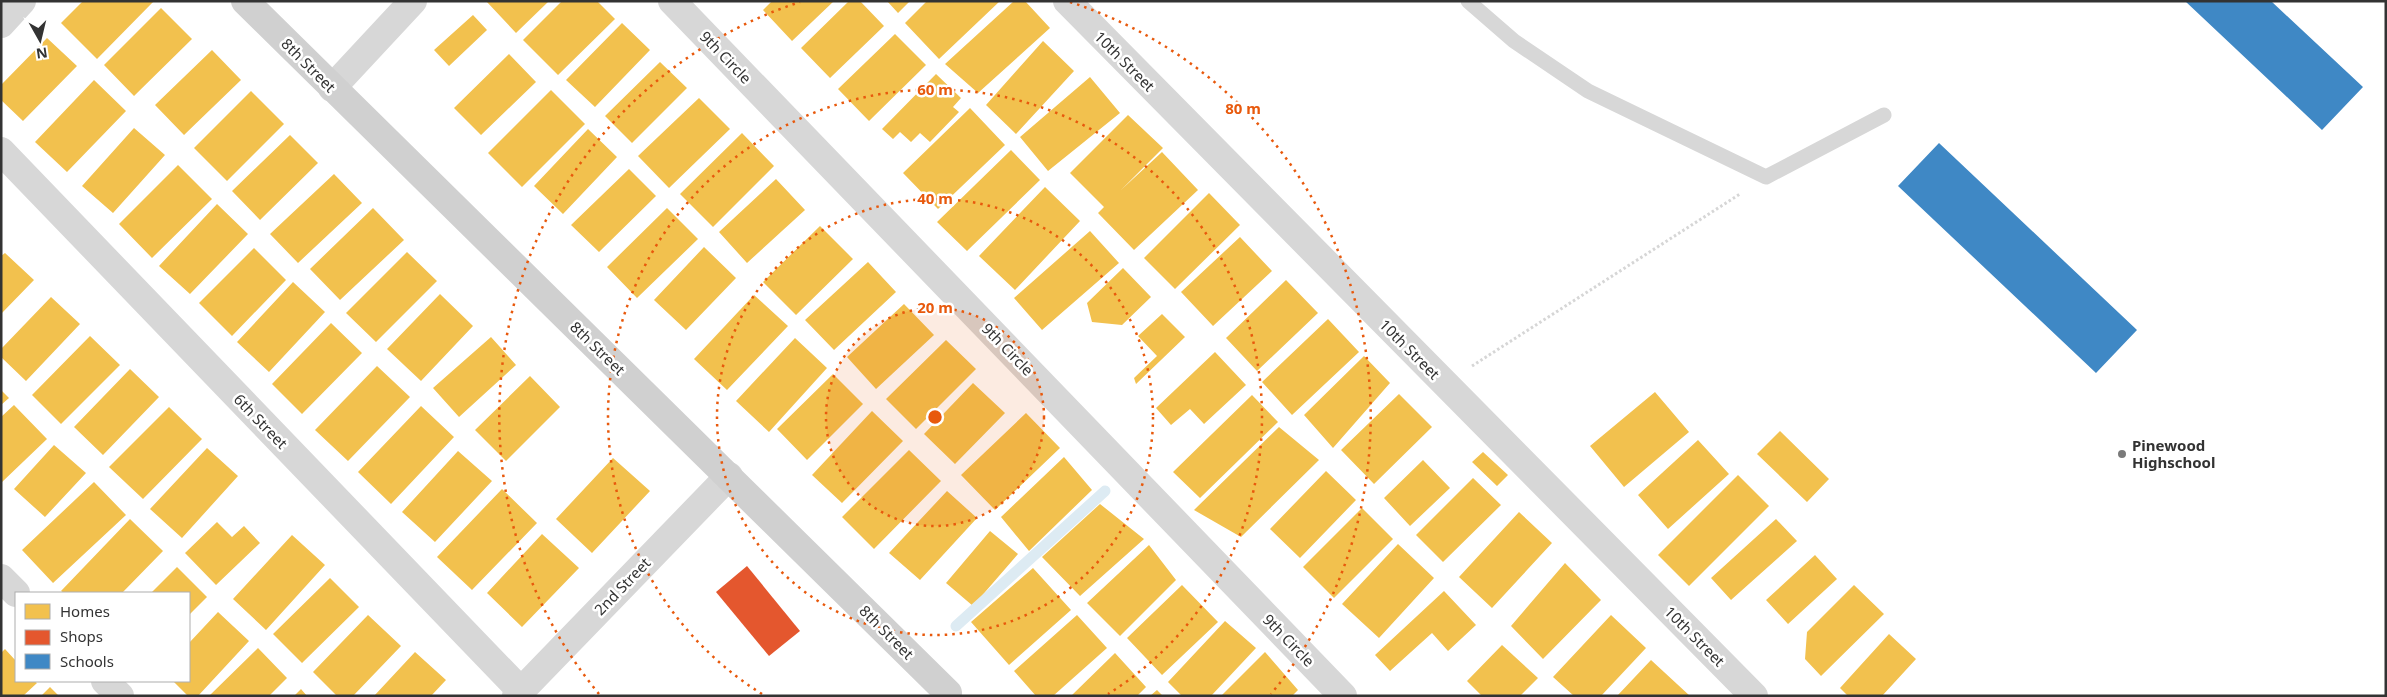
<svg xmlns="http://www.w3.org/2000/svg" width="2387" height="697" font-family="'Noto Sans',sans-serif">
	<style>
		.homes { fill: #f2c14e }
		.shops { fill: #e4572e }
		.schools { fill: #3f88c5 }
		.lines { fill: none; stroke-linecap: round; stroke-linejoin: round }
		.stream { stroke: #ddebf3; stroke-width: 11 }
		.path { stroke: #d6d6d6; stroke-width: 3; stroke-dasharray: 2.5 2.5; stroke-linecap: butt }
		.lane { stroke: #d7d7d7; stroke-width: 15 }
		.street { stroke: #d7d7d7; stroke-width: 28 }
		.secondary { stroke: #d0d0d0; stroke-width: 28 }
		.ring { fill: none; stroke: #e8590c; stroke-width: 2.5; stroke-dasharray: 2.5 5 }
		.poi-dot { fill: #7a7a7a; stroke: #fff; stroke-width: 2 }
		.labels { text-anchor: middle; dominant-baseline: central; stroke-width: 5; stroke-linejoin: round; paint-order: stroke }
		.street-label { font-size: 15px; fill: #333; stroke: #fff }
		.poi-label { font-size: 15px; font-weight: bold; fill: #333; stroke: #fff; text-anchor: start }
		.centre { fill: #e8590c; stroke: #fff; stroke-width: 2.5 }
		.ring-label { font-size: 15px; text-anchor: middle; font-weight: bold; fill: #e8590c; stroke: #fff; stroke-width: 5; stroke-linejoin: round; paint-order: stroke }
	</style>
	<rect width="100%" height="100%" fill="#fff"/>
	<path class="homes" d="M83,1h71l-57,58 -36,-36z
		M486,1h63l-33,32z
		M562,1h35l18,18 -57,56 -35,-35z
		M772,1h62l-42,40 -29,-31z
		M849,1h11l24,25 -54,52 -29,-30z
		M887,1h23l-12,12z
		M927,1h73l-61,58 -34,-36z
		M1014,1h11l25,27 -72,65 -33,-29z
		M161,8l31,31 -58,57 -30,-31z
		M473,15l14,15 -38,36 -15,-16z
		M622,23l28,27 -55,57 -29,-27z
		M895,34l31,31 -57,56 -31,-32z
		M47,38l30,28 -54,55 -22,-21v-15z
		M1043,41l31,30 -58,63 -30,-29z
		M212,50l29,30 -57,55 -29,-30z
		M509,54l27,28 -55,53 -27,-27z
		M660,62l27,26 -55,55 -27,-27z
		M936,74l25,24 -8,9 6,5 -29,30 -10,-9 -9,9 -11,-10 -7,7 -11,-10z
		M1090,77l30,36 -72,58 -28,-34z
		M94,80l32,31 -59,61 -32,-30z
		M551,90l34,34 -63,63 -34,-34z
		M251,91l33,33 -57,57 -33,-33z
		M699,98l31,31 -61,59 -31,-32z
		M970,108l35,37 -67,64 -35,-36z
		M1128,115l35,33 -42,42 41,-38 36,38 -64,60 -36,-37 6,-6 -34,-34z
		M134,128l31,27 -52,58 -31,-27z
		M588,129l29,28 -54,57 -29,-28z
		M742,133l32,33 -61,61 -33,-33z
		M290,135l28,28 -58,57 -28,-29z
		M1011,150l29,30 -73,71 -30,-29z
		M178,165l34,34 -60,59 -33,-34z
		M629,169l27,27 -57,56 -28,-27z
		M334,174l28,29 -64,60 -28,-29z
		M776,179l29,31 -58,53 -28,-31z
		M1045,187l35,34 -65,69 -36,-34z
		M1209,193l31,32 -65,64 -31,-31z
		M217,204l31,30 -58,60 -31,-28z
		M373,208l31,32 -64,60 -30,-31z
		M667,208l31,31 -61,59 -30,-31z
		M820,226l33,33 -57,56 -33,-33z
		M1090,231l29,32 -77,67 -28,-32z
		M1240,237l32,34 -59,55 -32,-34z
		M704,247l32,31 -50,52 -32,-30z
		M254,248l32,32 -54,56 -33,-33z
		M407,252l30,29 -61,61 -30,-29z
		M5,253l29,27 -33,34v-58z
		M868,262l28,30 -62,58 -29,-30z
		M1123,268l28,29 -29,28 -30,-3 -5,-19z
		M1286,280l32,33 -61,58 -31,-33z
		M293,282l32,30 -56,60 -32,-30z
		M440,294l33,32 -52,55 -34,-32z
		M754,295l34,31 -61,64 -33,-31z
		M51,297l29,27 -54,57 -25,-24v-8z
		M904,304l30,31 -58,54 -29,-32z
		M1162,314l23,23 -49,47 -2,-6 23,-22 -19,-20z
		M1328,319l31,33 -67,63 -30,-33z
		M331,323l31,30 -60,61 -30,-30z
		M90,336l30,29 -59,59 -29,-29z
		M491,337l25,28 -57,52 -26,-29z
		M795,338l32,30 -58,64 -33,-31z
		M946,340l30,29 -60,60 -30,-30z
		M1215,352l31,33 -42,39 -14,-15 -19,16 -15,-17z
		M1364,356l26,27 -57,65 -29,-33z
		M377,366l33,31 -62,64 -33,-31z
		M130,369l29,28 -56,58 -29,-28z
		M833,374l30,30 -56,56 -30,-31z
		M530,376l30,31 -54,54 -31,-31z
		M973,383l32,30 -50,51 -31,-30z
		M1,390l8,8 -8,7z
		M1655,392l34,40 -65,55 -34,-41z
		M1399,394l33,33 -58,57 -33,-34z
		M1252,395l26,27 -78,76 -27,-26z
		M14,405l33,34 -46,44v-66z
		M421,406l33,31 -63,67 -33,-32z
		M169,407l33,32 -59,60 -34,-32z
		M872,411l31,30 -61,62 -30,-28z
		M1026,413l34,35 -65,62 -34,-35z
		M1279,427l40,33 -78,77 -47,-27z
		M1780,431l49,48 -22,23 -50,-48z
		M1698,440l31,34 -61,55 -30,-34z
		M54,445l32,28 -41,44 -31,-28z
		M207,448l31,28 -56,62 -32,-29z
		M909,450l32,31 -67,68 -32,-32z
		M458,451l34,30 -57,61 -33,-30z
		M1483,452l25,23 -11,11 -25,-24z
		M1064,457l28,33 -63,61 -28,-34z
		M613,458l37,33 -58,62 -36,-34z
		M1423,460l27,28 -40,38 -26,-28z
		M1326,471l30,29 -56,58 -30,-29z
		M1738,475l31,31 -80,80 -31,-31z
		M1473,478l28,27 -58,57 -27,-27z
		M94,482l32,33 -73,68 -31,-33z
		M502,489l35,34 -65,67 -35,-33z
		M947,491l30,27 -57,62 -31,-27z
		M1100,504l44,35 -64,57 -38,-39z
		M1362,508l31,31 -59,59 -31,-31z
		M1519,512l33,31 -60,65 -33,-31z
		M130,519l33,32 -41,42h-58l-3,-2z
		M1776,519l21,22 -66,59 -20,-22z
		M217,522l15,15 12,-11 16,17 -44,42 -31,-32z
		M990,531l28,23 -45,52 -27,-23z
		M542,534l37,34 -57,59 -35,-34z
		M292,535l33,30 -59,65 -33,-31z
		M1398,544l36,34 -55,60 -37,-34z
		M1149,545l27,35 -56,56 -33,-33z
		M1815,555l22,24 -49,45 -22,-24z
		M1565,563l36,37 -58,59 -32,-33z
		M177,567l30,30 -18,18v-22h-38z
		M1033,568l38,42 -62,55 -38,-43z
		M330,578l29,29 -57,56 -29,-29z
		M1182,585l36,37 -56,53 -35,-37z
		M1854,585l30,29 -63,62 -16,-17 2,-27z
		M1444,591l32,34 -28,26 -16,-18 -42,38 -15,-16z
		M218,612l31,29 -51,55h-10l-15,-15h16v-38z
		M368,615l33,31 -48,50h-16l-24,-24z
		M1077,615l30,33 -54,48h-17l-22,-25z
		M1611,615l35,33 -45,48h-27l-21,-19z
		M1225,621l31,27 -45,48h-29l-14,-14z
		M1889,634l27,25 -34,37h-34l-8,-8z
		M1502,645l36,33 -18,18h-38l-15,-15z
		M258,648l29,30 -18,18h-60z
		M5,649l11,12v20h18l3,2 -14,13h-22v-43z
		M415,652l31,28 -15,16h-57z
		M1265,652l33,38 -6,6h-71z
		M1115,653l31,34 -9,9h-66z
		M1651,660l39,36h-73z
		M50,687l9,9h-18z
		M301,689l6,7h-13z
		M1157,690l6,6h-13z"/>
	<path class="shops" d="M747,566l53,65 -31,25 -53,-64z"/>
	<path class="schools" d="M2185,1h86l92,86 -41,43z
		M1939,143l198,187 -41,43 -198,-187z"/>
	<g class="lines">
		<path class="stream" d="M956,626l149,-135"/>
		<path class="path" d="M1472,366l268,-172"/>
		<path class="lane" d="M1468,1l46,40 74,50 178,86 118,-62"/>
		<path class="street" d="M672,1l671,695
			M1067,1l687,695
			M1,24l21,-23
			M332,88l81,-87
			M1,151l520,540
			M1,578l15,15
			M105,681l15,15
			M516,696l213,-220"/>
		<path class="secondary" d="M245,1l703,692 -2,3"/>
	</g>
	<circle cx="935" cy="417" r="109" fill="#e8590c" fill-opacity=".12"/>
	<g class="ring">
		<circle cx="935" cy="417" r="109"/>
		<circle cx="935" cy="417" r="218"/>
		<path d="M762 694A327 327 0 1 1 1108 694"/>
		<path d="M599 694A436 436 0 0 1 800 2M1070 2A436 436 0 0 1 1271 694"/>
	</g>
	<circle class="poi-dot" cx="2122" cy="454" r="5"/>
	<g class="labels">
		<g class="street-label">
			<text transform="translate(726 57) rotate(46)">9th Circle</text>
			<text transform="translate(1125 61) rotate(45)">10th Street</text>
			<text transform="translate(309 65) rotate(45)">8th Street</text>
			<text transform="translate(598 348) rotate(44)">8th Street</text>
			<text transform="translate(1008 349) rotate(46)">9th Circle</text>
			<text transform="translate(1410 349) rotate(45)">10th Street</text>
			<text transform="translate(261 421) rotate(46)">6th Street</text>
			<text transform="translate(622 586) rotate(-46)">2nd Street</text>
			<text transform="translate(887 632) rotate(45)">8th Street</text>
			<text transform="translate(1695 636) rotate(45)">10th Street</text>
			<text transform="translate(1289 640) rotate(46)">9th Circle</text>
		</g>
		<g class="poi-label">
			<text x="2132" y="445">Pinewood<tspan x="2132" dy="17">Highschool</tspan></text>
		</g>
	</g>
	<circle cx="935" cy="417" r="8" class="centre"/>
	<g class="ring-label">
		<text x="935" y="95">60 m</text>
		<text x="1243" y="114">80 m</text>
		<text x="935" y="204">40 m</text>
		<text x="935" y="313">20 m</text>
	</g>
	<rect width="2387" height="697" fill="none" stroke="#333333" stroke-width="5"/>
	<rect x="15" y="592" width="175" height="90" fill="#ffffff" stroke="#adadad"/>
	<rect x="25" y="604" width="25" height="15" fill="#f2c14e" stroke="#adadad"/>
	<text x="60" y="617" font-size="15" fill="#333333">Homes</text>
	<rect x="25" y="630" width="25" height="15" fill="#e4572e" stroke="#adadad"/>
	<text x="60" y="642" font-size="15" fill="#333333">Shops</text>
	<rect x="25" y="654" width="25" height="15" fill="#3f88c5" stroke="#adadad"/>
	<text x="60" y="667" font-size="15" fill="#333333">Schools</text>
	<g transform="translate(40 40) rotate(172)" stroke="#ffffff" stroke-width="4" paint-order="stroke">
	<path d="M0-4L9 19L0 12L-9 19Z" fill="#333333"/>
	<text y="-8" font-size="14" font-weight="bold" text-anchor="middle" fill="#333333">N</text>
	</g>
</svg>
